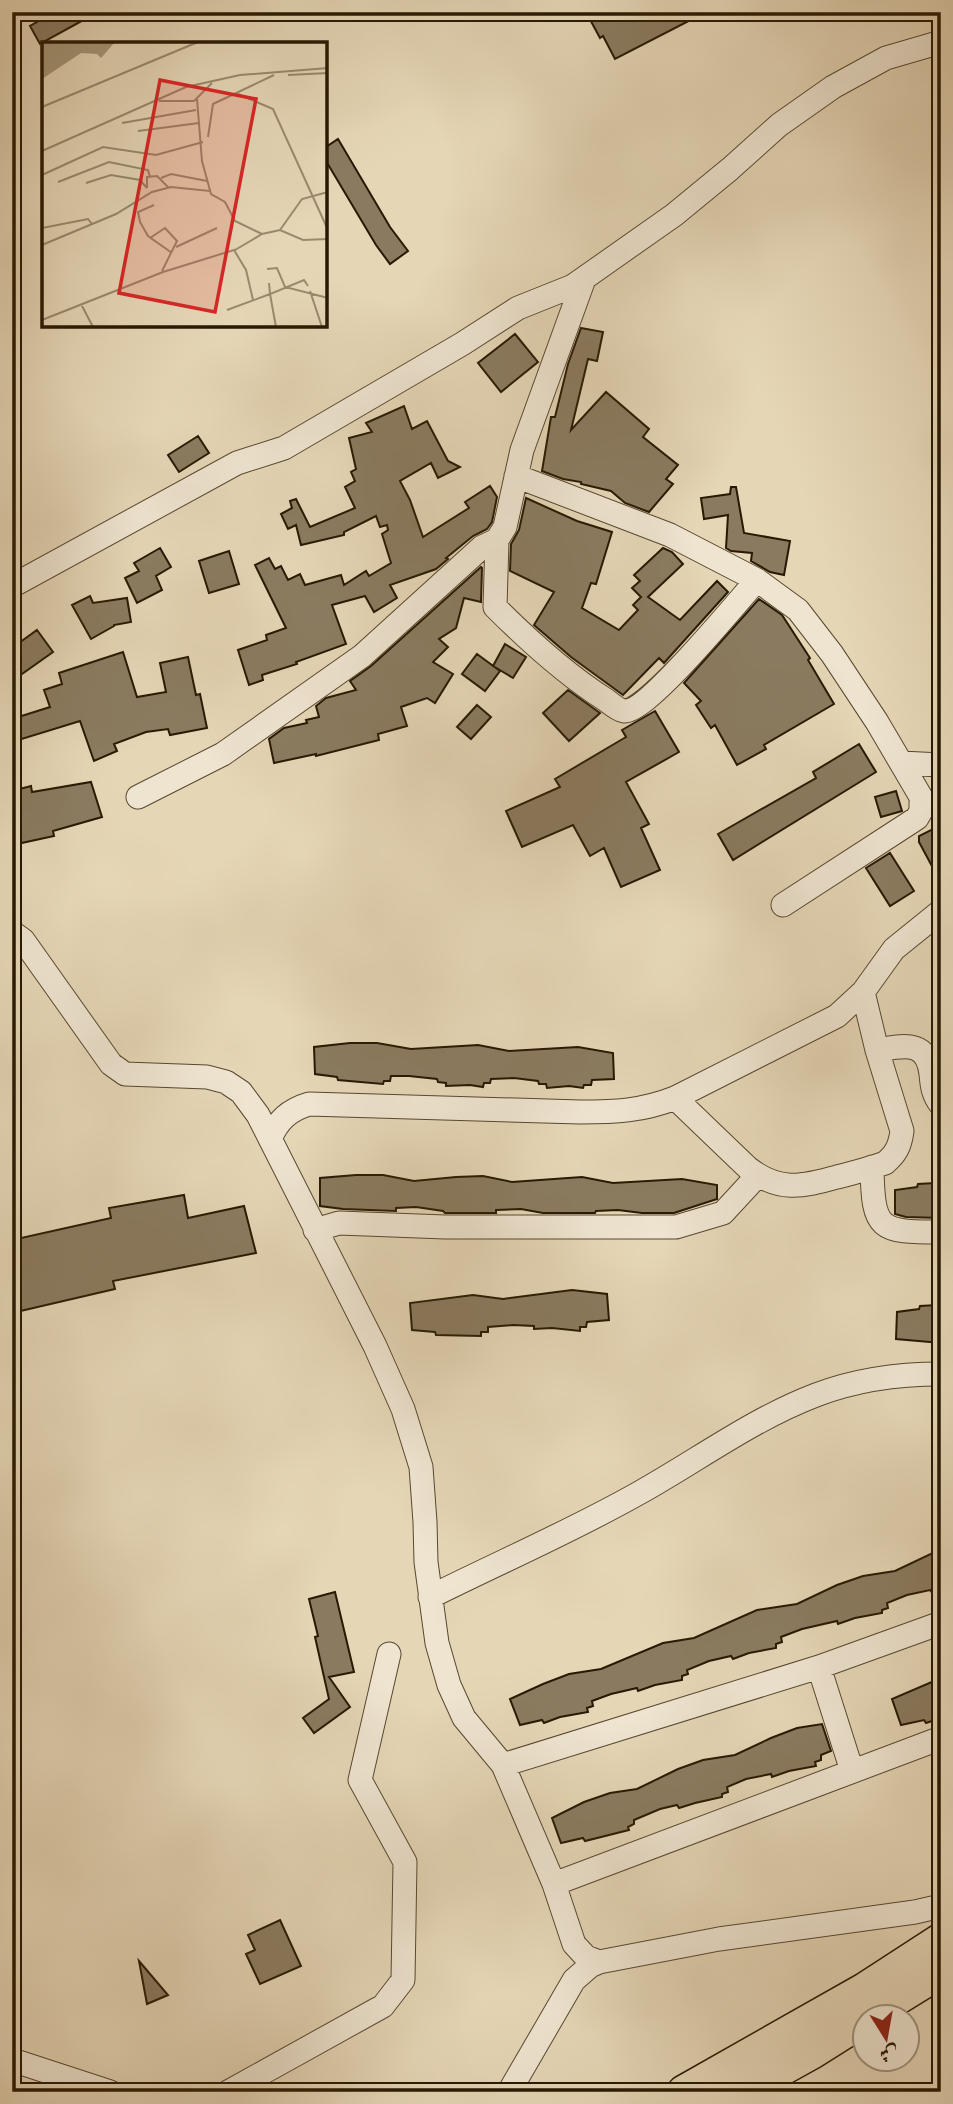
<svg xmlns="http://www.w3.org/2000/svg" width="953" height="2104" font-family="'Libre Bodoni',Amiri,serif">
	<style>
		.building { fill: #8a7b60; stroke: #281903; stroke-width: 2 }
		.lines { fill: none; stroke-linecap: round; stroke-linejoin: round }
		.minor-casing { stroke: #574830; stroke-width: 25 }
		.highway-casing { stroke: #281903; stroke-width: 36 }
		.minor { stroke: #eee4d0; stroke-width: 23 }
		.highway { stroke: #e5d6b6; stroke-width: 33 }
		.inset-road { fill: none; stroke: #998a6e; stroke-width: 2 }
		.view { fill: #d62828; fill-opacity: 0.15; stroke: #d62828; stroke-width: 3.5 }
		.inset-edge { fill: none; stroke: #281903; stroke-width: 3.5 }
	</style>
	<rect width="100%" height="100%" fill="#e5d6b6"/>
	<filter id="stains"><feTurbulence type="fractalNoise" baseFrequency=".00286" numOctaves="4"/><feColorMatrix values="0 0 0 0 .2 0 0 0 0 .09 0 0 0 0 .02 0 0 0 .5 -.17"/></filter>
	<radialGradient id="worn" r=".72"><stop offset=".6" stop-color="#630" stop-opacity="0"/><stop offset="1" stop-color="#630" stop-opacity=".3"/></radialGradient>
	<path class="building" d="M55,12h43l-58,32 -10,-18z
		M586,12h120l-91,47 -12,-23 -3,2z
		M338,139l52,88 18,24 -18,13 -14,-19 -50,-84v-14z
		M581,328l22,4 -6,29 -9,-2 -17,71 35,-38 43,37 -6,8 35,28 -12,14 7,5 -24,28 -24,-9 -14,-12 -30,-7v-2l-18,-3 -21,-8 9,-54h4l13,-53z
		M515,334l23,28 -37,30 -23,-29z
		M404,406l8,23 15,-8 21,40 12,6 -22,11 -7,-15 -31,18 10,19 13,37 46,-29 -4,-6 25,-16 7,11 -5,25 -5,7 -14,7 -27,22 2,1 -12,10 -46,16 7,13 -23,14 -9,-16 -33,9 14,39 -50,18 1,2 -35,11 1,5 -14,5 -11,-35 29,-10 -1,-5 20,-7 -31,-63 14,-7 6,11 6,-3 7,14 12,-6 5,11 36,-10 3,10 22,-14 3,5 22,-13 -9,-29 6,-4 -1,-5 -7,2 -4,-11 -32,16v3l-43,10 -5,-20 -8,4 -7,-15 11,-6 -2,-7 6,-2 14,28 45,-19 -10,-21 10,-6 -4,-9 5,-3 -7,-31 23,-6 -6,-9z
		M198,436l11,17 -30,19 -11,-17z
		M731,487h5l8,46 46,8 -6,34 -14,-3 -19,-11 1,-8 -21,-2 -5,-3 2,-33 -24,4 -3,-21 29,-4z
		M526,498l51,23 35,11 -16,52 -5,-1 -9,25 37,22 19,-20 -5,-5 8,-8 -9,-9 8,-7 -6,-6 29,-27 9,4 11,12 -35,33 32,23 37,-39 11,11 -64,71 -5,-5 -36,37 -52,-38 -37,-32 20,-33 -44,-21 1,-27 8,-14z
		M160,548l11,19 -15,9 6,14 -25,13 -12,-25 14,-7 -5,-8z
		M229,551l10,33 -30,9 -10,-32z
		M481,567l1,1 -1,34 -17,-4 -8,30 -17,11 9,8 -15,15 20,12 -18,29 -8,-5 -26,9 6,19 -29,8 1,6 -63,16v-2l-42,9 -5,-24 15,-11 23,-5 -1,-3 13,-3 -3,-11 10,-8 30,-8 -6,-9 21,-15z
		M90,596l3,7 34,-5 4,24 -17,3v1l-23,13 -19,-34z
		M759,599l23,16 28,43 -2,2 26,44 -70,41 2,4 -29,16 -22,-40 -4,3 -15,-23 5,-4 -17,-18z
		M37,630l16,22 -41,29v-33z
		M505,644l21,13 -13,21 -20,-12z
		M123,652l14,45 29,-5 -6,-29 28,-6 8,38 4,-1 7,34 -37,7 -2,-6 -22,3 -32,12 3,7 -23,10 -14,-40 -68,21v-23l38,-12 -6,-17 18,-6 -3,-11z
		M477,654l23,17 -15,20 -23,-17z
		M568,690l32,23 -31,28 -26,-28z
		M477,705l14,12 -20,22 -14,-12z
		M655,711l24,41 -53,30 23,42 -8,4 19,42 -39,17 -17,-39 -14,8 -17,-31 -51,22 -16,-36 54,-24 -5,-8 71,-42 -4,-7z
		M859,744l17,28 -143,88 -15,-26 98,-56 -3,-6z
		M91,782l11,35 -49,14 1,5 -37,8 -5,-23v-30l19,-5 1,6z
		M896,791l6,20 -21,6 -6,-20z
		M941,825v58l-22,-41v-6z
		M890,853l24,38 -24,15 -24,-38z
		M350,1043h27l34,6 67,-4 31,6 69,-4 35,6 1,26 -22,1 -1,5h-7l-1,3 -14,-2 -22,2 -1,-4h-7l-1,-3 -24,-3 -23,1 -1,4h-6l-1,4 -13,-2 -24,1v-3l-8,-1 -1,-3 -28,-3h-18l-1,5h-6l-1,3 -45,-4 -1,-3 -22,-3 -1,-27z
		M356,1175h27l31,6 42,-4 27,-1 29,6 70,-5 31,6 69,-4 35,6v14l-43,14h-32l-24,-3 -22,1 -1,2h-52l-22,-4 -25,1v3h-51l-2,-2 -27,-4 -20,1v3l-53,-2 -23,-3v-28z
		M935,1183v8h6v27l-35,-1 -11,-3v-24l22,-3 1,-3z
		M184,1195l4,23 56,-12 12,47 -143,28 2,8 -103,24v-73l99,-22 -2,-10z
		M572,1290l35,4 2,26 -22,2 -1,5h-6v4l-28,-3 -18,1v-3l-21,-1 -25,2v5h-7v4l-45,-1 -1,-3 -23,-2 -2,-27 63,-8 30,4z
		M937,1305v8h4v30l-45,-4 1,-27 22,-3 1,-3z
		M941,1549v55l-11,-14 -23,5 -20,8 1,5 -6,2v3l-27,5 -17,6 -1,-3 -35,8 -21,8 1,5 -6,2v4l-27,5 -16,6 -2,-3 -22,5 -22,9 1,4 -6,2v4l-27,5 -17,6 -1,-3 -26,6 -19,7 1,5 -6,2 1,4 -28,5 -16,6 -2,-3 -22,5 -10,-26 33,-15 26,-10 32,-5 62,-26 31,-5 63,-28 40,-6 40,-19 26,-9 32,-5z
		M335,1592l19,80 -25,5 21,30 -36,26 -11,-15 26,-19 -14,-62 3,-1 -9,-37z
		M941,1678v40l-15,5 -2,-3 -23,5 -9,-26z
		M822,1724l9,27 -10,4v5l-6,2 1,4 -27,5 -17,6 -1,-3 -25,5 -19,8 1,5 -6,2v3l-27,6 -16,5 -2,-3 -17,4 -26,11v4l-6,3 1,3 -44,11 -2,-3 -22,5 -9,-25 32,-16 26,-9 27,-4 41,-20 25,-9 32,-5 36,-17 26,-10z
		M280,1920l21,46 -41,18 -14,-30 9,-4 -7,-15z
		M139,1961l29,34 -21,9z"/>
	<g class="lines">
		<g class="minor-casing">
			<path id="minor" d="M584,279l-62,171 -17,77 -8,13 -2,67c34,34 70,67 111,93 5,4 12,10 18,11 23,2 114,-110 133,-131
				M516,476l154,59 87,45 41,30 34,44 45,68 44,75v14l-4,7 -6,4 -128,83
				M12,586l225,-123 47,-15 178,-104 56,-36 55,-22 101,-71 56,-46 49,-44 54,-38 53,-29 55,-16
				M901,763l40,2
				M138,797l85,-43 139,-98 120,-109 15,-7
				M12,932l11,8 88,124 14,10 82,3 19,5 15,10 17,23 117,231 28,63 18,58 4,55 1,40 11,81 12,42 15,33 39,47 51,119 20,60 12,13 13,5
				M877,1050c26,-4 50,-11 54,24 1,12 2,21 10,31
				M675,1098l73,70c31,24 53,19 89,9 16,-4 32,-8 48,-14 11,-9 15,-17 17,-32l-25,-81 -14,-58
				M270,1139c8,-19 19,-29 39,-35l271,8c35,0 62,-1 95,-14l162,-82 26,-24 31,-43 47,-38
				M872,1167c1,64 7,65 69,65
				M315,1230l24,-7 106,4h231l47,-14 35,-38
				M430,1597c70,-35 142,-66 209,-104 59,-33 114,-74 177,-98 39,-15 83,-21 125,-21
				M819,1667l33,104
				M503,1765l316,-98 122,-44
				M554,1884l387,-146
				M12,2060l98,32
				M228,2092l155,-86 20,-26 2,-118 -45,-82 29,-126
				M509,2092l65,-112 16,-14 9,-4 120,-23 196,-27 26,-6"/>
		</g>
		<g class="highway-casing">
			<path id="highway" d="M868,2016l73,-45
				M684,2092l180,-102 77,-50
				M740,2092l72,-40 54,-34"/>
		</g>
		<use href="#minor" class="minor"/>
		<use href="#highway" class="highway"/>
	</g>
	<g transform="translate(42 42)">
		<rect width="285" height="285" fill="#e5d6b6"/>
		<path d="M0,0h73l-14,16 -4,-4 -16,-1 -39,26z" fill="#a59679"/>
		<path class="inset-road" d="M246,33l40,-2M196,52l35,15 55,121M155,57l5,62 9,33 14,8 10,19 27,13M117,59h35l18,-18M0,65l156,-65M80,81l74,-13M96,89l61,-8M166,95l5,-33 61,-29M0,109l144,-64 54,-12 88,-7M0,133l61,-28 53,8 47,-13M119,136l10,-4 36,7M16,140l51,-20 39,8 2,7M44,141l25,-8 29,5 7,8M105,146v-11l10,-1 11,11M112,163l-16,7 2,10 8,14 24,17M0,186l46,-9 4,5M238,188l22,-31 26,-7M108,196l15,-10 12,13 -15,30M0,203l74,-31 36,-22 19,-5 39,4M134,205l41,-19M193,208l27,-16 18,-4 23,10 25,-1M225,227l10,-1 8,19 43,11M268,249l12,36M39,262l12,23M185,268l43,-16 -1,-11M0,278l121,-48 71,-22 12,20 7,30M234,285l-6,-33 34,-14 4,6"/>
		<path class="view" d="M118,38l96,19 -41,213 -96,-19z"/>
		<rect width="285" height="285" class="inset-edge"/>
	</g>
	<rect width="953" height="2104" fill="none" stroke="#e5d6b6" stroke-width="42"/>
	<rect x="14" y="14" width="925" height="2076" fill="none" stroke="#281903" stroke-width="3.5"/>
	<rect x="21" y="21" width="911" height="2062" fill="none" stroke="#281903" stroke-width="2"/>
	<g transform="translate(886 2038) rotate(169)"><circle r="33" fill="#eee4d0" stroke="#9f937e" stroke-width="2"/>
	<path d="M0-5L12 26L0 18L-12 26Z" fill="#8f2418"/>
	<text y="-10" font-size="19" font-weight="bold" text-anchor="middle" fill="#281903">ش</text>
	</g>
	<rect width="100%" height="100%" filter="url(#stains)"/>
	<rect width="100%" height="100%" fill="url(#worn)"/>
</svg>
